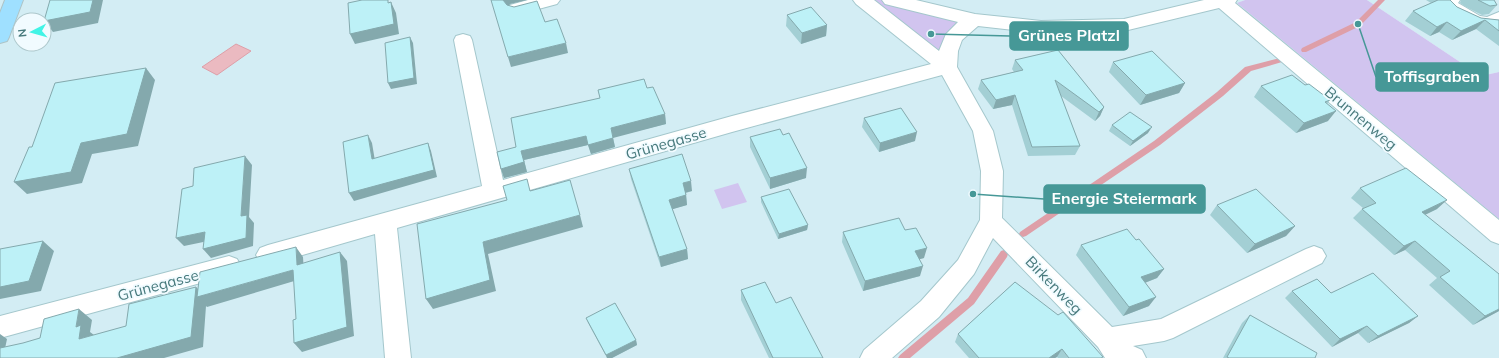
<svg xmlns="http://www.w3.org/2000/svg" width="1499" height="358" font-family="Mulish,sans-serif">
	<style>
		.residential { fill: #d3edf4; fill-rule: evenodd }
		.green { fill: #d1c4ef }
		.water { fill: #ebbac1; stroke: #de9fa8 }
		.lines { fill: none; stroke-linecap: round; stroke-linejoin: round }
		.stream { fill: #de9fa8; fill-rule: evenodd }
		.minor-casing { stroke: #a4c7cc; stroke-width: 2 }
		.major-casing { stroke: #aec4c6; stroke-width: 2 }
		.minor { fill: #fff; fill-rule: evenodd }
		.major { fill: #9fe0ff; fill-rule: evenodd }
		.wall { fill: #a3cfd4 }
		.shaded-wall { fill: #84a9ad }
		.building { fill: #bdf1f7; stroke: #84a9ad }
		.labels { text-anchor: middle; dominant-baseline: central; stroke-width: 3.5; stroke-linejoin: round; paint-order: stroke }
		.street-label { font-size: 15px; fill: #487a7d; stroke: #f1fbff }
		.leader { fill: none; stroke: #469897; stroke-width: 1.5 }
		.callout-dot { fill: #469897; stroke: #f1fbff; stroke-width: 1.5 }
		.callout { fill: #469897; stroke: #469897; stroke-width: 1.5 }
		.callout-label { font-size: 16px; text-anchor: middle; font-weight: bold; fill: #fff }
	</style>
	<rect width="100%" height="100%" fill="#e8f8fe"/>
	<path class="residential" d="M0,0h1245l-7,3 261,216v139h-1499zM20,20h24v24h-24z
		M1367,0h132v72l-18,4z"/>
	<path class="green" d="M862,0h33l61,14 5,14 -14,39z
		M1245,0h122l114,76 18,-4v147l-262,-216z
		M738,183l9,19 -25,7 -8,-19z"/>
	<path class="water" d="M236,44l15,7 -34,24 -15,-8z"/>
	<g class="lines">
		<path class="stream" d="M1378,0h7l-25,26 -54,26h-4l-1,-2 1,-2 54,-26z
			M1280,58h2l2,2 -2,2 -31,9 -28,25 -63,49 -134,91 -3,1 -3,-1 -1,-2 1,-2 134,-91 63,-49 28,-25z
			M1004,250l3,1 1,3 -1,3 -33,47 -64,54h-12l2,-3 68,-57 33,-47z"/>
		<g class="minor-casing">
			<path id="minor" d="M528,0h32l-3,4 -41,11 -6,-2 -3,-4 3,-4z
				M853,0h21l65,51 7,-17 12,-12 -73,-18 -3,-4h34l59,14 66,7 83,-2 80,-19h33l-2,3 264,217v24l-8,-3 -272,-233 -95,23 -83,2 -63,-7 -16,14 -4,11 -1,16 36,64 10,40 -1,47 110,109 49,-8 145,-70 8,-3 8,3 4,7 -4,7 -149,75 -9,3 -31,5 9,4 4,8h-41l-7,-11 -105,-109 -19,36 -35,43 -47,41h-32l4,-8 57,-49 37,-41 22,-40 1,-49 -8,-40 -31,-56 -210,57 -335,96 14,130h-26l-10,-124 -107,31 -8,-3 -4,-7 4,-7 8,-3 214,-59 -28,-146 2,-4 7,-2 7,2 2,4 31,140 229,-64 199,-52 -75,-60z
				M1439,0h21l-2,3 22,13 7,1 12,-5v14c-23,6 -48,-4 -61,-24z
				M229,256l8,3 4,7 -4,7 -237,65v-22z"/>
		</g>
		<g class="major-casing">
			<path id="major" d="M5,0h18l-14,37 -2,4 -7,2v-30z"/>
		</g>
		<use href="#minor" class="minor"/>
		<use href="#major" class="major"/>
	</g>
	<path class="wall" d="M1426,0h24l7,7 24,11 18,2v26l-23,-17 -24,11 -13,-8 -9,4 -25,-15 8,-10 18,-8z
		M1461,0h33l3,5 -8,9 -7,1 -16,-8 -6,-4z
		M787,15l40,10 -1,11 -25,8 -15,-18z
		M1058,50l46,57 -4,9 -5,5 -34,-25 19,50 -5,9 -47,1 -16,-51 -19,4 -15,-20 3,-9 33,-8 -2,-3 3,-9z
		M1113,62l72,21 -6,10 -39,12 -31,-33z
		M1261,86l69,14 -3,4 1,17 -32,12 -42,-36z
		M647,88l18,26 1,10 -53,13 2,10 -24,7 -3,-9 -64,15 3,12 -23,6 -3,-9 15,-22 84,-49 -2,-8z
		M864,118l51,23 -36,11 -17,-25z
		M1112,125l36,8 -18,13 -21,-15z
		M750,137l56,41 -36,11 -20,-42z
		M629,169l63,22 -6,2 1,12 -15,4 15,40 1,10 -27,8 -30,-88z
		M1360,188l77,21 -12,6 74,59v37l-26,14 -44,-40 8,-7 -32,-28 -11,5 -41,-37 10,-10 -12,-10z
		M761,197l47,28 -1,5 -29,9 -17,-37z
		M1217,205l78,21 -9,10 -39,17 -37,-38z
		M843,232l81,26 -5,1 1,17 -57,15 -21,-49z
		M1136,240l28,29 -7,9 -12,5 4,23 -26,10 -47,-61 5,-10z
		M1015,282l87,76h-44l-1,-1 -2,1h-86l-14,-16 3,-8z
		M741,290l82,68h-54l-28,-58z
		M1292,291l39,2 87,23 -9,7 -41,20 -10,-10 -26,14 -47,-49z
		M1250,315l65,43h-92l19,-35z
		M586,318l50,22 1,5 -25,13h-5l-19,-35z"/>
	<path class="shaded-wall" d="M93,0h10l-5,23 -45,9 -9,-11z
		M503,0h24l-17,4 -4,6z
		M391,2l5,11 3,21 -44,10 -5,-10z
		M1485,20l-9,9 -24,11 9,-9z
		M1447,22l-8,10 -9,4 7,-9z
		M827,25l-1,11 -25,8 1,-11z
		M410,37l3,6 4,41 -26,5 -3,-6z
		M566,43l2,10 -57,14 -3,-10z
		M146,68l9,12 -17,66 -46,8 -10,29 -55,11 -13,-12 67,-39z
		M1185,83l-6,10 -39,12 6,-10z
		M1015,95l-3,10 -19,4 3,-9z
		M1104,107l-4,9 -5,5 4,-9z
		M1336,111l-8,10 -32,12 8,-10z
		M665,114l1,10 -53,14 -2,-10z
		M1152,127l-4,6 -18,13 3,-5z
		M917,132l-2,9 -36,11 1,-9z
		M368,135l4,8 4,24 -4,-8z
		M586,136l2,9 -64,15 3,12 -23,6 -3,-9 20,-18z
		M613,138l2,9 -24,7 -3,-9z
		M428,143l3,8 6,26 -83,24 -5,-8z
		M245,156l7,9 -3,52 5,6 -1,23 -42,12 -8,-9 38,-33z
		M807,168l-1,10 -36,11v-11z
		M691,181l1,10 -8,2 -1,-10z
		M686,195l1,10 -17,5 -1,-10z
		M1447,200l-10,9 -25,12 10,-9z
		M580,215l3,12 -95,27 8,37 -63,18 -7,-10 57,-57z
		M808,225l-1,5 -29,9 1,-5z
		M1295,226l-9,10 -39,17 8,-9z
		M205,232l8,8 -29,6 -8,-8z
		M43,241l11,10 -13,40 -41,8v-12z
		M1415,241l-10,9 -11,5 10,-9z
		M296,247l7,10 1,17 -7,-9z
		M927,248l-3,10 -11,3 2,-10z
		M687,249l1,10 -27,8 -2,-10z
		M340,252l7,9 7,75 -52,16 -8,-9z
		M923,266l-3,10 -57,15 2,-10z
		M1164,269l-7,9 -23,9 7,-10z
		M293,270l8,9 -94,28 -1,-1 -3,41 -39,11h-47l79,-71 8,8z
		M1156,297l-7,9 -26,10 6,-9z
		M79,309l13,11 -2,12 4,3 -15,4 -3,-12z
		M1499,309v2l-26,14 12,-9z
		M1418,316l-9,7 -41,20 10,-7z
		M1367,326l-9,7 -26,14 8,-8z
		M0,334l7,5 -4,19h-3z
		M636,340l1,5 -25,13h-5l-1,-3z
		M1062,349l-5,8 -2,1h-6z"/>
	<path class="building" d="M50,0h43l-3,12 -46,9z
		M362,0h26v3l3,-1 3,22 -44,10 -2,-31z
		M491,0h12l4,5 7,2 23,-6 8,21 12,-3 9,24 -58,14z
		M1438,0h12l7,7 24,11 18,2v11l-14,-11 -24,11 -14,-9 -10,5 -24,-16z
		M1478,0h16l3,5 -7,1z
		M811,7l16,18 -25,8 -15,-18z
		M410,37l4,41 -26,5 -3,-40z
		M1058,50l46,57 -5,5 -44,-32 25,66 -48,1 -17,-52 -19,5 -15,-20 42,-10 -8,-10z
		M1152,51l33,32 -39,12 -33,-33z
		M146,68l-19,66 -46,9 -10,29 -57,10 15,-35h3l23,-64z
		M1292,75l13,10 4,-1 21,16 -5,2 11,9 -32,12 -43,-37z
		M644,79l3,9 6,-1 12,27 -54,14 2,10 -25,7 -2,-9 -65,15 3,11 -23,7 -4,-17 19,-5 -5,-29 89,-20 -2,-8z
		M901,108l16,24 -37,11 -16,-25z
		M1130,112l22,15 -19,14 -21,-16z
		M780,129l3,6 6,-2 18,35 -37,10 -20,-41z
		M368,135l4,24 56,-16 6,27 -85,23 -6,-51z
		M682,154l9,27 -8,2 3,12 -17,5 18,49 -28,8 -30,-88z
		M245,156l-4,60 6,-1 -1,23 -43,11 2,-17 -29,6 6,-49 11,-3 1,-18z
		M1406,168l41,32 -25,12 77,62v35l-14,7 -45,-39 10,-6 -35,-30 -11,5 -42,-37 14,-6 -16,-15z
		M527,179l3,12 40,-11 10,35 -97,27 7,38 -64,19 -9,-75 90,-24 -4,-14z
		M789,189l19,36 -29,9 -18,-37z
		M1256,189l39,37 -40,18 -38,-39z
		M899,218l6,12 11,-2 11,20 -12,3 8,15 -58,15 -22,-49z
		M1127,229l9,11 3,-1 25,30 -23,8 15,20 -27,10 -48,-62z
		M43,241l-14,40 -29,6v-38z
		M296,247l1,18 43,-13 7,75 -53,16 -1,-23 3,-1 -3,-49 -96,27 3,-25z
		M1373,273l45,43 -40,20 -11,-10 -27,13 -48,-48 25,-12 14,14z
		M765,282l11,21 15,-6 32,61h-50l-32,-68z
		M1015,282l43,33 5,-3 40,45 -2,1h-32l-7,-9 -13,9h-70l-21,-24z
		M196,287l-5,50 -74,21h-117v-10l23,-5 17,-5 4,-19 35,-10 -3,18 5,-2 -2,14 47,-13 3,-22z
		M615,303l21,37 -30,15 -20,-37z
		M1250,315l67,38 -2,5h-86l-2,-1z"/>
	<g class="labels">
		<g class="street-label">
			<text transform="translate(1361 118) rotate(40)">Brunnenweg</text>
			<text transform="translate(666 143) rotate(-16)">Grünegasse</text>
			<text transform="translate(158 285) rotate(-15)">Grünegasse</text>
			<text transform="translate(1054 285) rotate(46)">Birkenweg</text>
		</g>
	</g>
	<path class="leader" d="M931 34L1010 36M1358 24L1376 77M973 194L1044 199"/>
	<g class="callout-dot">
		<circle cx="931" cy="34" r="4"/>
		<circle cx="1358" cy="24" r="4"/>
		<circle cx="973" cy="194" r="4"/>
	</g>
	<g class="callout">
		<rect x="1010" y="22" width="118" height="28" rx="4"/>
		<rect x="1376" y="63" width="112" height="28" rx="4"/>
		<rect x="1044" y="185" width="161" height="28" rx="4"/>
	</g>
	<g class="callout-label">
		<text x="1069" y="41">Grünes Platzl</text>
		<text x="1432" y="82">Toffisgraben</text>
		<text x="1124" y="204">Energie Steiermark</text>
	</g>
	<g transform="translate(32 32) rotate(264)"><circle r="19" fill="#f1fbff" stroke="#adc7cb"/>
	<path d="M0-3L7 15L0 10L-7 15Z" fill="#41f4e6"/>
	<text y="-6" font-size="11" font-weight="bold" text-anchor="middle" fill="#487a7d">N</text>
	</g>
</svg>
